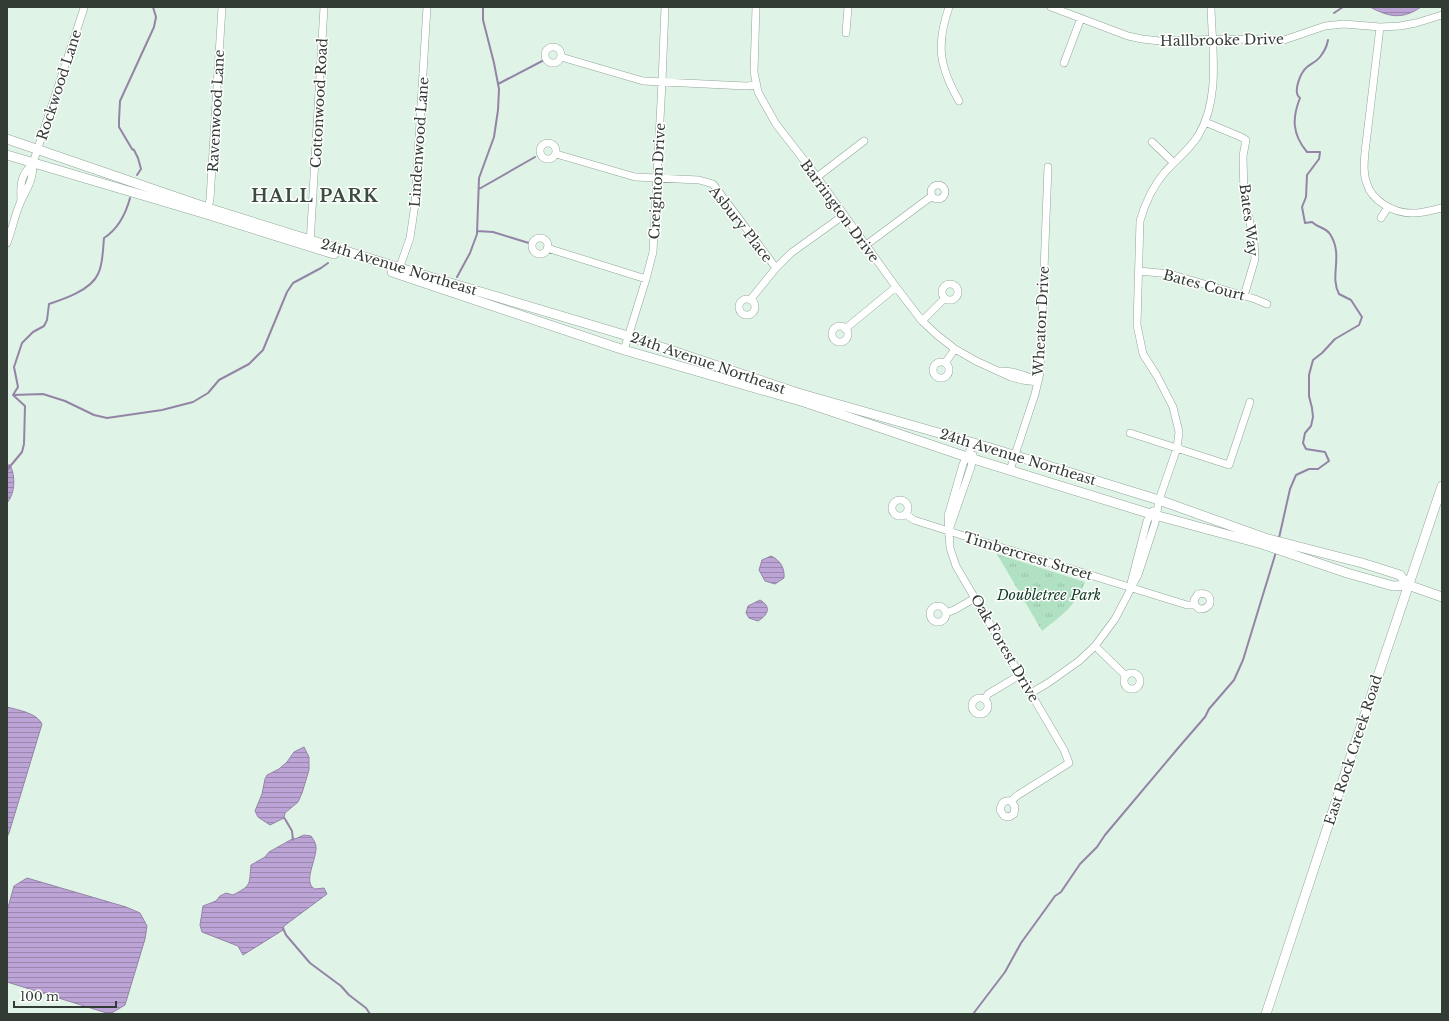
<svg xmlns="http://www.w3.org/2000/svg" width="1449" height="1021" font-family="'Libre Baskerville',serif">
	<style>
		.park { fill: url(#park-tufts) }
		.water { fill: url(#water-rules); stroke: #9484a6 }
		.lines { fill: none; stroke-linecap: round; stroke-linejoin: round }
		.stream { stroke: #9484a6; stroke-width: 2 }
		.minor-casing { stroke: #92a599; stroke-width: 8 }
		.tertiary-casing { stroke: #92a599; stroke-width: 10 }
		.minor { stroke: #fff; stroke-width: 7 }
		.tertiary { stroke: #fff; stroke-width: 9 }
		.labels { text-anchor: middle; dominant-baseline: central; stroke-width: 3; stroke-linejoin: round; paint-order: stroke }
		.street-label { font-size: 14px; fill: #333b35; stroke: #fff }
		.park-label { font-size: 14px; font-style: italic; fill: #103b24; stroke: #fff }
		.district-label { font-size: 18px; font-weight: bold; letter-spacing: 1px; fill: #3b4c41; stroke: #fff }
	</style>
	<defs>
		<pattern id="park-tufts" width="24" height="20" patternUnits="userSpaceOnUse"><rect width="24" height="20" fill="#b0e1c2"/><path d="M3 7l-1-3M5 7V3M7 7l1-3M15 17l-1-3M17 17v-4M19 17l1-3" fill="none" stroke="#98c2a7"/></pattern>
		<pattern id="water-rules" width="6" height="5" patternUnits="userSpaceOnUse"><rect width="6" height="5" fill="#bda4d6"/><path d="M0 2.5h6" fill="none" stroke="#9a87ae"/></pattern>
	</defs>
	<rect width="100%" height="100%" fill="#dff4e6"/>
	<path class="park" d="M997,554l88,28c-9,24 -24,34 -43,49z"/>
	<path class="water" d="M1370,7h51c-19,13 -32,10 -51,0z
		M7,465h3c6,11 5,29 -3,38z
		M771,556c9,4 14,12 13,22l-9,6 -10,-3 -6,-11 3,-10z
		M760,600c12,7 8,15 -2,21l-9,-3 -3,-5 2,-7z
		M7,707c11,3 30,6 35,17l-33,109 -2,4z
		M304,747l5,10v13l-7,23 -4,9 -13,11 -1,5 -14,7 -12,-8 -3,-6 7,-17 3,-15 2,-4 12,-6 8,-7 7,-10z
		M304,835l7,1c2,3 5,7 5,11 1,12 -14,36 -1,42l9,-1 3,6 -43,32 -1,4 -40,25 -5,-9 -36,-14 -2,-7 3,-19 13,-5 4,-5 6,-3 7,2c19,-10 16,-10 18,-30l14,-8 4,-5 25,-14 1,1z
		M27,878l99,29 14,6 7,13 -2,13 -20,66 -15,9 -103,-32v-71l7,-25z"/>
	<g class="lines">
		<path class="stream" d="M1334,13l9,-6
			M498,84l48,-25
			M137,175l4,-6 -3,-11 -4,-8 -2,-1 -13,-22v-7l1,-19 34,-74 2,-10 -3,-10
			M479,189l56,-32
			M477,231l16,1 39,12
			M457,277l13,-24 7,-19 2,-56 15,-41 4,-27 1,-21 -5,-26 -11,-43v-13
			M13,395l30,-1 22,7 29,14 13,3 55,-8 31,-8 15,-9 11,-13 30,-16 14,-14 24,-58 6,-9 28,-15 7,-5
			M7,470l15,-18 2,-8 1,-38 -12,-11 5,-8 -4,-20 8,-24 11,-11 11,-6 3,-6 2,-16c15,-5 42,-14 49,-30 5,-9 5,-26 6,-36 14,-9 22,-25 26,-40
			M1279,538l11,-49 6,-14 13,-6h9l11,-8 -4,-9 -19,-3 -3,-6 2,-10 6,-7 2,-9 -1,-9 -3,-12v-21l4,-15 9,-7 13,-14 24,-14 3,-8 -11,-17 -12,-6c-10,-19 5,-38 -9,-60 -5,-7 -12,-6 -18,-12l-7,1 -3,-16 4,-10 1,-22 12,-16 1,-7h-13c-15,-18 -15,-34 -7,-54 -8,-6 1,-26 7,-31 5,-4 9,-5 13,-10 4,-5 7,-11 8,-17
			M284,818l1,1 7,12 1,9
			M283,928l3,7 24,28 31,23 8,9 17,13 4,6
			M973,1014l32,-42 16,-29 34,-47 6,-4 19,-28 17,-17 8,-12 74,-88 26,-30 4,-8 25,-29 9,-20 33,-108"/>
		<g class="minor-casing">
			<path id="minor" d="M756,7l-2,65 4,20 5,9 13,23 41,53 79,110 26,34 15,14 18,14 21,12 35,16 11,3 16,2
				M949,7c-13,38 -10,59 10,94
				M1051,7l77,29 14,3 18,2 65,-2 59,1 41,-14 19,-2 36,3 20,-1 16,-3 26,-8
				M1380,27l-15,125c-1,11 -2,22 2,32 5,17 27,29 44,29 10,1 21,-3 31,-5
				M846,33l2,-26
				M545 55a8 8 0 1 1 16 0a8 8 0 1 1-16 0Z
				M561,57l82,24 103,5 11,-1
				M1064,63l17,-45
				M1205,122l36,15 5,3 -3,16 1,39 10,47 1,17 -11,37
				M1152,142l22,21
				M540 151a8 8 0 1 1 16 0a8 8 0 1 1-16 0Z
				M556,154l79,23 64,3 14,4 63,84
				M817,177l47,-36
				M931 192a7 7 0 1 1 14 0a7 7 0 1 1-14 0Z
				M21,200c-1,-17 0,-25 12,-37
				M207,212l3,-13 12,-192
				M1381,218l7,-11
				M532 246a8 8 0 1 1 16 0a8 8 0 1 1-16 0Z
				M7,243c5,-13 8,-29 14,-42 7,-15 12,-20 12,-38l51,-155
				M310,244l14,-237
				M866,245l66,-49
				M547,248l99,31
				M1139,271l31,3 85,25 12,5
				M398,272l12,-34 5,-34 12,-197
				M942 292a8 8 0 1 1 16 0a8 8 0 1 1-16 0Z
				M739 307a8 8 0 1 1 16 0a8 8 0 1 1-16 0Z
				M750,300l26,-32 15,-15 53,-38
				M922,321l23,-23
				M832 334a8 8 0 1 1 16 0a8 8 0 1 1-16 0Z
				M845,329l51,-42
				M624,350l22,-71 7,-27 9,-170 3,-75
				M933 370a8 8 0 1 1 16 0a8 8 0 1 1-16 0Z
				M945,363l10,-14
				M1001,371c12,0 22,3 34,9
				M1130,433l99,32 21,-63
				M974,443l-11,21 -15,52 2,32 6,18 108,184 5,13 -51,32 -7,6c-7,-1 -10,2 -11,9l4,6 5,1 5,-3 1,-7 -4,-6
				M1010,470l25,-76 5,-21 8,-206
				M892 508a8 8 0 1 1 16 0a8 8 0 1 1-16 0Z
				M905,514l9,6 47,15 226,70h8l4,4c16,1 14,-19 -1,-15l-4,6 1,5
				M950,527l21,-60 2,-12
				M1131,583l16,-62 6,-10
				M930 614a8 8 0 1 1 16 0a8 8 0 1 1-16 0Z
				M946,613l8,-3 21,-12
				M1095,646l31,30
				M1124 681a8 8 0 1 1 16 0a8 8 0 1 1-16 0Z
				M1031,693l17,-10 31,-22 16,-15 20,-27 23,-44 17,-52 4,-23 18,-52 2,-16 -6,-25 -16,-31 -14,-22 -6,-29 3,-104c5,-18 13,-35 25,-49 11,-12 24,-22 33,-36 23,-38 14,-87 13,-129
				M972 706a8 8 0 1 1 16 0a8 8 0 1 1-16 0Z
				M985,699l3,-5 32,-19"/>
		</g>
		<g class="tertiary-casing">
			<path id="tertiary" d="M7,139l201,69 192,60 228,68 170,57 176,50 185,57 106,38 97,25 38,12 8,10 34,12
				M7,155l199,59 128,40
				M392,272l232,78 180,52 163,55 184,57 111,30 85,29 46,13 15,-1
				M1266,1014l84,-255 92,-273"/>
		</g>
		<use href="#minor" class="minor"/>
		<use href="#tertiary" class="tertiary"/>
	</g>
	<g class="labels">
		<g class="street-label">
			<text transform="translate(1222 40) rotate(-1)">Hallbrooke Drive</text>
			<text transform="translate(59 85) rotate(-72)">Rockwood Lane</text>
			<text transform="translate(319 103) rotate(-87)">Cottonwood Road</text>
			<text transform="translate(216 111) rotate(-87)">Ravenwood Lane</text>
			<text transform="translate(419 142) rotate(-86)">Lindenwood Lane</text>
			<text transform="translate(657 181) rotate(-87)">Creighton Drive</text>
			<text transform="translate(840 211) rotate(54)">Barrington Drive</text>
			<text transform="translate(1249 220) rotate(83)">Bates Way</text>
			<text transform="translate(741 224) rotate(52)">Asbury Place</text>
			<text transform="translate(399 267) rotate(17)">24th Avenue Northeast</text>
			<text transform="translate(1204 285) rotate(15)">Bates Court</text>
			<text transform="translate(1041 321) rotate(-87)">Wheaton Drive</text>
			<text transform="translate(708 363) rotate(19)">24th Avenue Northeast</text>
			<text transform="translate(1018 457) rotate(17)">24th Avenue Northeast</text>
			<text transform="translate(1028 556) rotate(17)">Timbercrest Street</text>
			<text transform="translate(1005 648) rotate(60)">Oak Forest Drive</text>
			<text transform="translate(1353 750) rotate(-72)">East Rock Creek Road</text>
		</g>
		<g class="park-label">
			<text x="1049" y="595">Doubletree Park</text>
		</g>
		<g class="district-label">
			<text x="315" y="196">HALL PARK</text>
		</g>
	</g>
	<rect width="1449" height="1021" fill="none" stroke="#333b35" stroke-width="16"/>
	<path d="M14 1001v6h102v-6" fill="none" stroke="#333b35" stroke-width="2"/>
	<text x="20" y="1001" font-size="12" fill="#333b35" stroke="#ffffff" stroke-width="3" paint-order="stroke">100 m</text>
</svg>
